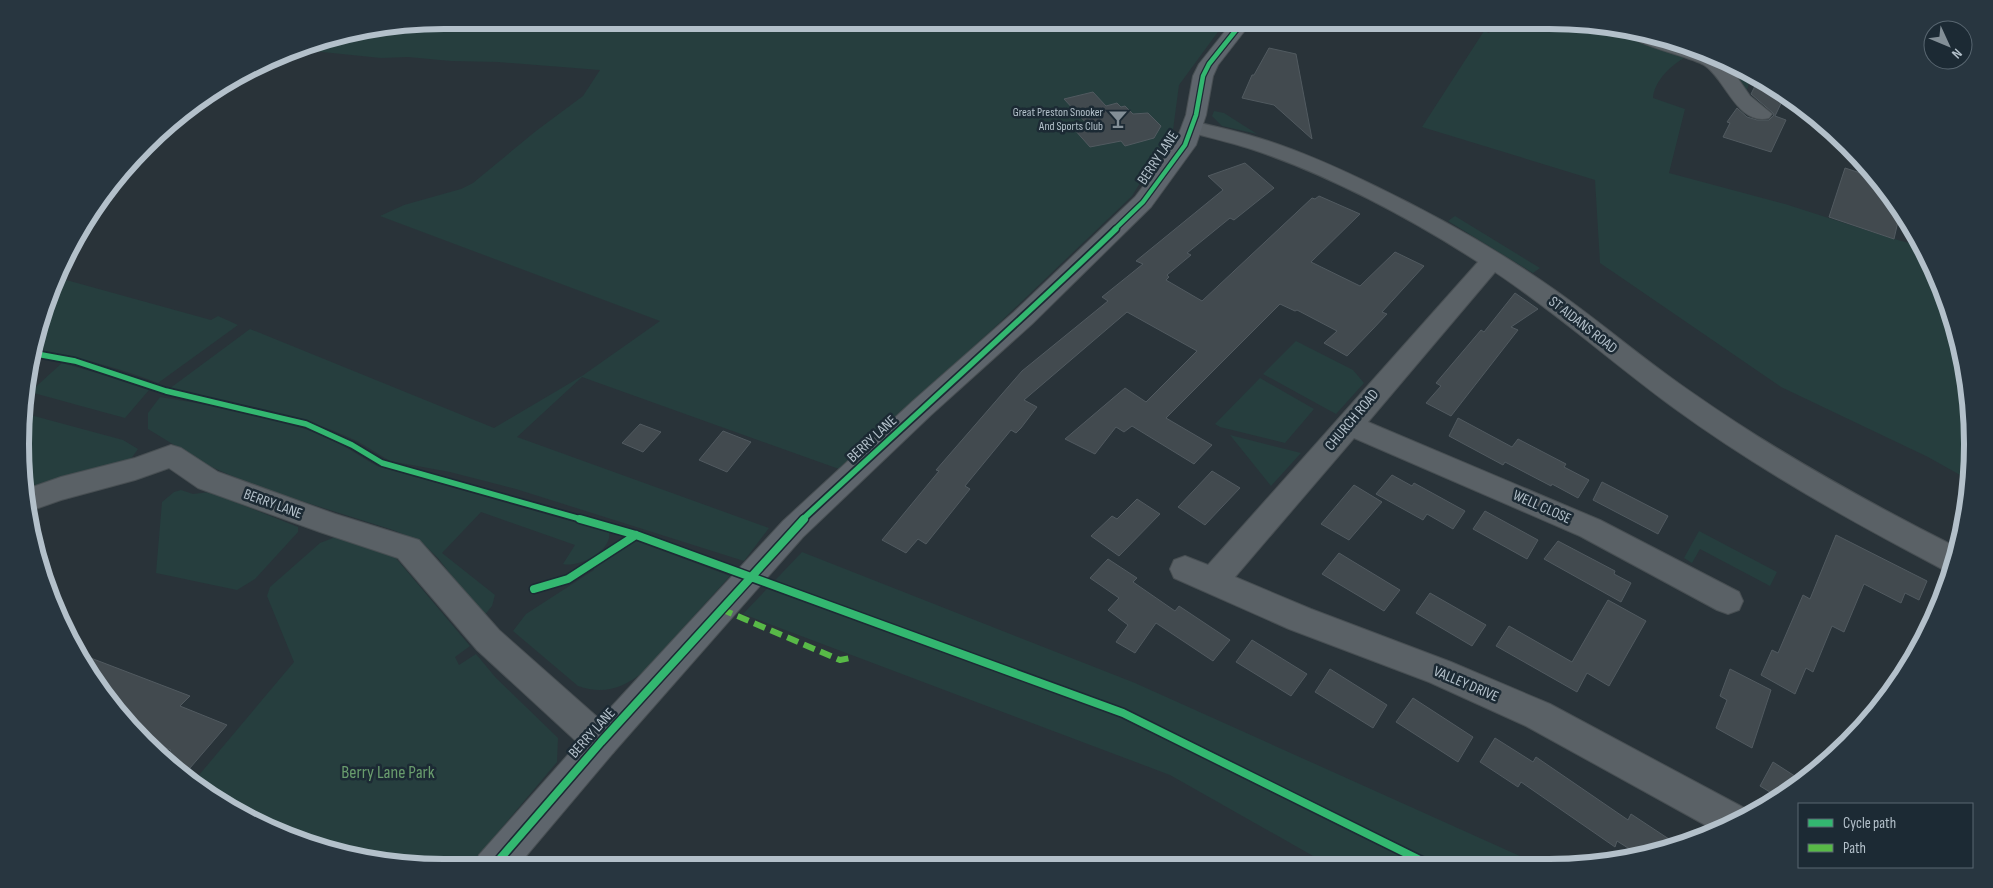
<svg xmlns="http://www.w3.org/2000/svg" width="1993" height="888" font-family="'Sofia Sans Condensed',sans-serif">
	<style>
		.green { fill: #263e3e }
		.building { fill: #424a4f; stroke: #515a60 }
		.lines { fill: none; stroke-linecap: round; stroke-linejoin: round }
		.street-casing { stroke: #484f53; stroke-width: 2 }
		.secondary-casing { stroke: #484f53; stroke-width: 2 }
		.street { fill: #5a6166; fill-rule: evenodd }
		.secondary { fill: #5e656c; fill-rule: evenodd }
		.quiet { stroke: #58b947; stroke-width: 6; stroke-dasharray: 12 6; stroke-linecap: butt }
		.cycleway-far2-casing { stroke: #1c2a34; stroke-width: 7 }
		.cycleway-far1-casing { stroke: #1c2a34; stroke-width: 9 }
		.cycleway-casing { stroke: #1c2a34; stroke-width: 11 }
		.cycleway-far2 { stroke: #33b770; stroke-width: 4.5 }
		.cycleway-far1 { stroke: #33b770; stroke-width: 5.5 }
		.cycleway { stroke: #33b770; stroke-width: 8 }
		.labels { text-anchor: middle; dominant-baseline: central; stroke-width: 5; stroke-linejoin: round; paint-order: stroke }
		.far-poi-label { font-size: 12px; fill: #b3c0ca; stroke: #1c2a34; text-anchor: end }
		.street-label { font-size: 15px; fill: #b3c0ca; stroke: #1c2a34 }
		.near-park-label { font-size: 18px; fill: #699c6d; stroke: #1c2a34 }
		.rim { fill: none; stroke: #b3c0ca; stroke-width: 6 }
	</style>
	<rect width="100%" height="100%" fill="#293339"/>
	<path class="green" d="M444,20h773l6,5 -44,60 -6,45 -41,66 -136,130 -157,143 -257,-92 -65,60 252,91 -25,33 -228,-72 -66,-17 -60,-11 -33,-20 -25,-11 -61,-19 -102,-22 81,-60 244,99 88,-52 78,-55 -280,-105 24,-11 57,-16 12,-6 63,-52 47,-35 17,-26 -102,-8 -47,-1 -43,-4 -27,1 -88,-9 14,-6z
		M1499,20h50l70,9 67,28c-14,7 -32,24 -33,41l32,11 -16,64 116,31 109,35 27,7 20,35 24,80 8,83 -4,36 -41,-23 -147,-70 -181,-124 -5,-83 -173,-53 62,-96 5,2z
		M1649,34l62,18 41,22 -7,22 -7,-12z
		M1214,111l10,2 33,21 -35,-8 -10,-10z
		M1455,216l85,52 -7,5 -85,-52z
		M59,278l152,42 7,-4 20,9 -80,58c-41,-16 -82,-26 -125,-34z
		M1296,341l57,29 11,13 -28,31 -73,-40z
		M62,363l46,13 41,14 -24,28 -95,-26z
		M1260,378l54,31 -29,34 -65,-16 -5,-3z
		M160,397c56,9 111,17 163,39 20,8 36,20 54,30l232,66c4,19 -31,36 -46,32l12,-19 -94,-33 -39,41 53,42 -3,11 -9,11 -45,-59 -18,-17 -27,-11 -136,-43 -50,-22 -59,-36v-16z
		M23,413l100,27 15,9 -8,11 -105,34 -5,-50z
		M1230,435l71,18 -30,33z
		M181,490l12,4 17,-2 88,35v5l-43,47 -18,11 -81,-17 6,-71 12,-10z
		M1699,531l78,41 -7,14 -70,-37 -8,14 -8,-5z
		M338,536l51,16 6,5 75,89 -15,11 4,8 17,-11 20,24 62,60 -1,24 -89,106h-24l-83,-8 -79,-24 -88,-55 100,-119 -27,-66 3,-9 50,-44z
		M634,540l96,36 -87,96c-19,16 -40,23 -65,14l-65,-55 13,-17 68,-44 -2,-4z
		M802,552l333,131 405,182h-211l-159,-90 -427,-161z"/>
	<path class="building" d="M1269,48l27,6 16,85 -38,-34 -32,-7 10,-23h2z
		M1759,78l27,15 -11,23 11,4 -15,32 -48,-15 7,-14 -3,-1 10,-14 10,9 10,3h12l5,-5 -1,-2 -22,-19z
		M1093,92l13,14 11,-3 4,4 4,-1 8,8 15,-1 13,13 -7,12 -29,8 -4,-5 -31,6 -16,-18 14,-4 -24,-26z
		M1245,163l29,25 -40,32 -4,-2 -43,35 4,2 -24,20 2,2 -3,3 36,21 110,-103 3,1 4,-3 41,18 -49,48 49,24 35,-34 29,14 -42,46 5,2 -15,16 -25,26 -23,-13 13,-12 -40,-21 -2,1 -15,-7 -114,114 46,27 -18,19 -62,-38 -8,6 -8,-5 -21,27 -30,-15 60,-51 21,14 51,-51 -70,-39 -103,88 13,7 -16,21 -5,5 -5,-3 -46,56 5,3 -44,55 -8,-5 -12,14 -24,-13 57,-69 -3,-1 86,-99 86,-70 -6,-4 41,-33 -7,-3 87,-71 -15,-14z
		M1845,168l31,10 25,30 -7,31 -65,-22z
		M1515,293l23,16 -27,18 7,3 -67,86 -25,-13 15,-17 -5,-3 45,-53 3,2z
		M1458,418l54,29 6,-8 48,25 -2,3 25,13 -11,18 -26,-14 -1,2 -46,-24 -2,3 -54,-29z
		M640,424l21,8 -18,20 -21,-9z
		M723,431l28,11 -24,30 -28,-12z
		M1212,471l28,17 -35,37 -27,-18z
		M1392,475l20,11 2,-3 51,28 -12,18 -26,-15 -4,6 -47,-26z
		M1602,482l66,34 -10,18 -65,-34z
		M1354,485l28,17 -33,38 -28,-16z
		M1137,499l23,15 -41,42 -28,-20 21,-20 5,3z
		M1485,511l53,29 -11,19 -54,-30z
		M1836,535l91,46 -8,19 -14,-7 -4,10 -37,-19 -20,48 -12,-6 -19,46 -7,-4 -11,26 -34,-19 11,-25 6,3 25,-58 7,4z
		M1558,541l57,30 -1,3 17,9 -10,19 -77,-43z
		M1339,553l61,37 -16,21 -62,-37z
		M1108,559l29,19 -4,4 42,29 4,-5 51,34 -17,21 -57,-38 -21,30 -19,-11 12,-17 -20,-15 11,-12 -29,-20z
		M1430,593l56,32 -14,21 -56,-33z
		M1608,600l38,21 -37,65 -22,-13 -10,19 -81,-46 13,-20 63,36z
		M1252,640l55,34 -16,22 -55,-34z
		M75,652l115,44 -10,10 47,19 -43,50 -22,-15 9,-10 -24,-9z
		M1330,669l57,36 -14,23 -58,-36z
		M1730,669l41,21 -19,58 -36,-20 11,-28 -7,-4z
		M1413,698l60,39 -15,25 -62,-40z
		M1495,738l38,24 3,-5 92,63 3,-6 47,31 -39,10 -22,-14 -2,6 -94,-65 -3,5 -38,-25z
		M1773,762l31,20 -26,15 -18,-11z"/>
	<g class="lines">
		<g class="street-casing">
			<path id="street" d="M1621,27l10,1 69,21 19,9 13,12 18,26 22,18 -3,4c-32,8 -43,-39 -65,-53 -17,-10 -78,-21 -83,-38z
				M1192,121c24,6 49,11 73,19 38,12 75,29 110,46 62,30 121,63 177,102 49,34 93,73 142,106 84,59 173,108 264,154l-7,24 -7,-2c-93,-49 -185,-100 -270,-162 -60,-44 -116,-94 -179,-136l-127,150 232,98 139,72 4,9 -4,9 -11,4 -11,-4 -137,-74 -226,-98 -119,139 76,32 140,53 99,42 198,106 1,4 -31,18 -192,-106 -97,-44 -140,-53 -115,-51 -4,-9 4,-9 11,-4 23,9 270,-303c-68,-44 -151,-88 -227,-113 -22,-7 -44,-12 -66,-18l-3,-4 3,-4z
				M171,445l10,3 37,24 117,42 84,26 80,90 114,101 5,11 -5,11 -12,5 -12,-5 -112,-103 -79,-92 -78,-26 -122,-44 -29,-20 -34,12 -74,20 -34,12 -3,-22 37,-13 74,-19z"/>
		</g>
		<g class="secondary-casing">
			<path id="secondary" d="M1234,20h19l-35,45 -5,11 -7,39 -10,30 -45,62 -119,117 -101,91 -128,122 -190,216 -97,115h-42l5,-13 110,-124 194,-210 130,-120 101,-89 121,-115 40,-53 11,-29 7,-39 6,-12z"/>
		</g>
		<use href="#street" class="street"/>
		<use href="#secondary" class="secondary"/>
		<path class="quiet" d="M721,609l119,51 10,-2"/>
		<g class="cycleway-far2-casing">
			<path id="cycleway-far2" d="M1114,230l29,-28 42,-57 11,-30 7,-39 6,-12 35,-44"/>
		</g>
		<g class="cycleway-far1-casing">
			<path id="cycleway-far1" d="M31,353l44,8 91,30 140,33 46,21 30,18 202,57
				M802,520c104,-97 211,-192 314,-291"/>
		</g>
		<g class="cycleway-casing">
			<path id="cycleway" d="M580,519l56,16 487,178 307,152
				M534,589l34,-10 68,-44
				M492,868l109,-126 203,-223"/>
		</g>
		<use href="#cycleway-far2" class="cycleway-far2"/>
		<use href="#cycleway-far1" class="cycleway-far1"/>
		<use href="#cycleway" class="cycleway"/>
	</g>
	<defs>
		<g id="bar-bare" transform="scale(1.5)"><path d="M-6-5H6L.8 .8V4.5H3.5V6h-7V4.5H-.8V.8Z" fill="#838f97" stroke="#1c2a34" stroke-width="2.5" paint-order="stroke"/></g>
	</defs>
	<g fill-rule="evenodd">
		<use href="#bar-bare" x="1118" y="119"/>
	</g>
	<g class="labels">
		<g class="far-poi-label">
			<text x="1103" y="112">Great Preston Snooker<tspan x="1103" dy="14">And Sports Club</tspan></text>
		</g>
		<g class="street-label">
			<text transform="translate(1158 158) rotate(-56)">BERRY LANE</text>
			<text transform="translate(1583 325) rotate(38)">ST AIDANS ROAD</text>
			<text transform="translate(1352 420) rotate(-50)">CHURCH ROAD</text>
			<text transform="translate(872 439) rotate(-43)">BERRY LANE</text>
			<text transform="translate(273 504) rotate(20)">BERRY LANE</text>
			<text transform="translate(1542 507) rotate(24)">WELL CLOSE</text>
			<text transform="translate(1466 684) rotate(23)">VALLEY DRIVE</text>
			<text transform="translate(592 733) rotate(-48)">BERRY LANE</text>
		</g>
		<g class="near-park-label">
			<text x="388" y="772">Berry Lane Park</text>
		</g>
	</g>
	<path d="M0 0H1993V888H0ZM444 29H1549A415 415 0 0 1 1964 444V444A415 415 0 0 1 1549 859H444A415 415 0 0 1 29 444V444A415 415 0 0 1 444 29Z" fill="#283640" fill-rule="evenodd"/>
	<path class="rim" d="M444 29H1549A415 415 0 0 1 1964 444V444A415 415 0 0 1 1549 859H444A415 415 0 0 1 29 444V444A415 415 0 0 1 444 29Z"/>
	<rect x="1798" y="803" width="175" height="65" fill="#1c2a34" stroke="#586670"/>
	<rect x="1808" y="819" width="25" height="8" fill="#33b770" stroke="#586670"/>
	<text x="1843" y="828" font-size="15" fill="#b3c0ca">Cycle path</text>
	<rect x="1808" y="844" width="25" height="8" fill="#58b947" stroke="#586670"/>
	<text x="1843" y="853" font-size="15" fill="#b3c0ca">Path</text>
	<g transform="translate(1948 45) rotate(134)"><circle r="24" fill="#1c2a34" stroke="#586670"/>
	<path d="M0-4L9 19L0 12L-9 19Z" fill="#838f97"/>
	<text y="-8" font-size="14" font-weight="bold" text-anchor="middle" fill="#b3c0ca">N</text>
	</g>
</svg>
